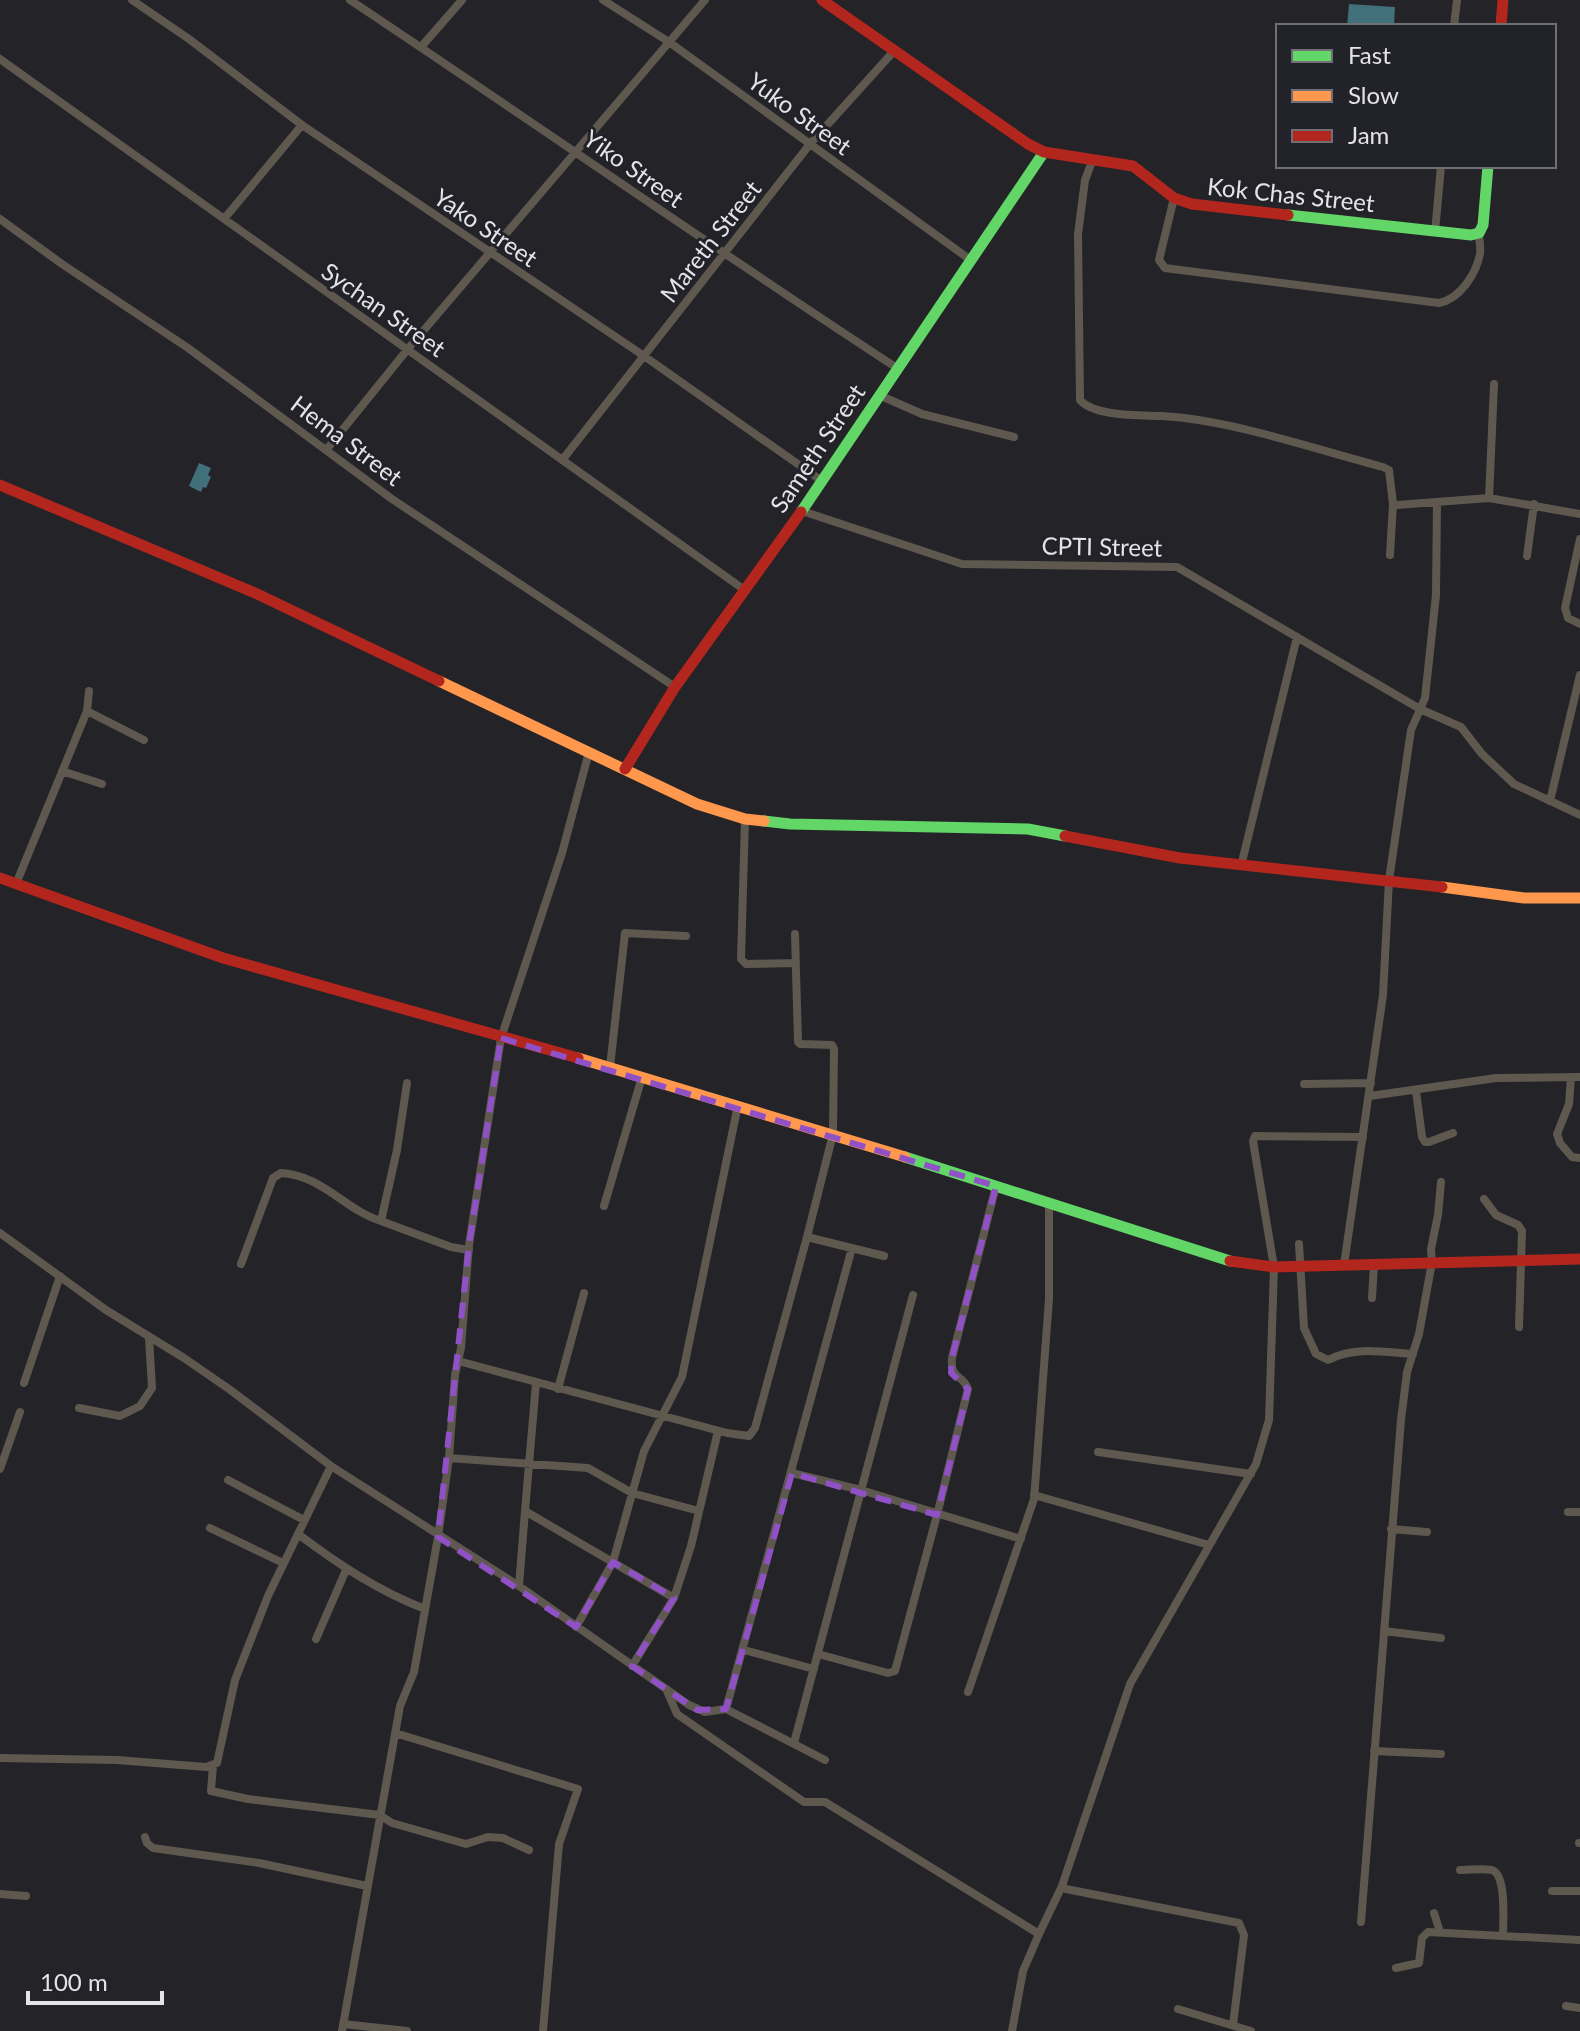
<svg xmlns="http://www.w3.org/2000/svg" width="1580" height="2031" font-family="Lato,sans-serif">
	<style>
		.water { fill: #416f7a }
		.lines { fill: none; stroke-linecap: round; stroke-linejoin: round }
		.street { stroke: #5e584f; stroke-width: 8 }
		.fast { stroke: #63d668; stroke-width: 11 }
		.slow { stroke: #ff974d; stroke-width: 11 }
		.jam { stroke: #b3261e; stroke-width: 11 }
		.marked { fill: none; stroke: #9051c7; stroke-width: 6; stroke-dasharray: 16 10; stroke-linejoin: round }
		.labels { text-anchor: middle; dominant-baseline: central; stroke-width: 6; stroke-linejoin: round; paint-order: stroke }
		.street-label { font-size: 24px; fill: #e3e3e8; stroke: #222229 }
	</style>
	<rect width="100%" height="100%" fill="#232328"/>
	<path class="water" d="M1349,4l46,3 -1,19h-47z
		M199,463l12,5 -3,7 3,2 -5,11 -3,-1 -2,5 -12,-6z"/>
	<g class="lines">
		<path class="street" d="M132,0l57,39 113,86 342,231 178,125
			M350,0c183,122 363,248 547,368
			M603,0l66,42 303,219
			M1454,26l3,-26
			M421,47l41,-47
			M0,59l746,532
			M1093,159l-8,21 -7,54 2,166c15,17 60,15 82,16 70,4 152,33 221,51l6,3 4,34 4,1 92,-7 91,16
			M1174,198l-15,62 6,8 274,35c21,-4 37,-29 41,-49 1,-6 -1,-14 -1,-21
			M0,219l62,45 126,84 204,151 283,188
			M224,219l78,-94
			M1435,232l6,-66
			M879,395l43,19 92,23
			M327,449l80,-99 298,-350
			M563,459l247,-315 84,-93
			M1489,498l5,-114
			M802,511l160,53 215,3 243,142 41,18 21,27 32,30 66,31
			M1580,539l-15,69 3,10 12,6
			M1390,555l3,-51
			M1527,556l7,-52
			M87,711l57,29
			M62,771l40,13
			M1550,801l30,-126
			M745,819l-4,140 5,5 48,-1
			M1241,866l56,-229
			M16,884l71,-173 2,-20
			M795,934l3,108 2,2 32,1 2,4 -1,85 -26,103 77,19
			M610,1067l15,-134 61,3
			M1571,1077l-2,27 -12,30 3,9 12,14 8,1
			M407,1083l-10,67 -16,71 70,26 18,3
			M1304,1084l67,-1
			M1416,1091l6,46 3,5h4l24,-9
			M1370,1096l126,-18 84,-1
			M1484,1199l12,16 22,10 4,6 -3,96
			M604,1206l38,-129
			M0,1233l106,77 78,48 45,31 102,77 188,120 170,119 16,7 21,-3 99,51
			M1299,1244l5,84 12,26 12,6c27,-14 55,-8 85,-6
			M241,1264l32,-86 8,-5c41,2 64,37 100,48
			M1344,1265l39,-270 6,-115 22,-150 14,-32 11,-103 1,-93
			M1372,1298l2,-34
			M458,1361l269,72 22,3 6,-8 52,-191
			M24,1383l36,-107
			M558,1389l26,-96
			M79,1408l41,8 20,-10 12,-18 -3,-50
			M1098,1452l153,22
			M449,1458l139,10 44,25 67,18
			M0,1469l20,-57
			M792,1473l69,17 160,49
			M228,1480l76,40
			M1034,1495l175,50
			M525,1511l11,-128
			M1568,1512h12
			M210,1528l73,35
			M1391,1529l36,3
			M298,1534c40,30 80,57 127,75
			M519,1586l6,-75 149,87
			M576,1627l37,-65 31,-111 38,-74 56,-272
			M1384,1631l57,7
			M316,1639l30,-69
			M744,1650l70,19
			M818,1654l70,19 7,-2 42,-156 31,-126c-5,-15 -18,-9 -16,-31l44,-172
			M632,1666l42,-68 17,-52 27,-115
			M667,1691l10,23 127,88h21l214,132 23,-48
			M968,1692l66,-193 15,-200v-96
			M726,1709l126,-461
			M395,1733l183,56 -19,55 -16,187
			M794,1743l119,-448
			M1374,1751l67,3
			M0,1758l117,2 89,7 11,-4 18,-83 33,-84 63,-130
			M213,1766l-2,25 37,8 132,16 12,8 74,21 22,-7 15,1 26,12
			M145,1837l2,6 6,5 106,15 108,23
			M1579,1843h1
			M1460,1870c9,0 22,-2 32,0 15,5 11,52 11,66
			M1552,1891h28
			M0,1894l26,2
			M1434,1913l6,19
			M1361,1922l40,-502 6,-48 12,-38 13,-72 -1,-13 7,-34 3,-33
			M1396,1968l23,-5 3,-25 6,-6 152,8
			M1566,2006l14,2
			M1178,2009l73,22
			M343,2024l64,7
			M1233,2025l11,-90 -5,-12 -173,-34 -4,-3 68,-202 126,-220 13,-44 5,-153 -21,-126 2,-5 108,1
			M342,2031l58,-325 14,-34 24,-135 11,-79 6,-83 6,-27 8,-103 32,-207 61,-185 27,-101
			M1012,2031l11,-60 16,-37"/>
		<path class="fast" d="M1288,215l183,20 8,-2 4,-8 5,-59
			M801,512l243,-360
			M764,821l26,3 238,5 37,7
			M905,1157l325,104"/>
		<path class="slow" d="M439,681l258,123 48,15 19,2
			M1442,887l82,11h56
			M578,1058l327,99"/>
		<path class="jam" d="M822,0l206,144 16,8 89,14 41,32 18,6 96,11
			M1501,26l2,-26
			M0,485l255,108 184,88
			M625,769l50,-82 126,-175
			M1065,836l115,22 262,29
			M0,878l223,80 355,100
			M1230,1261l44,6 306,-8"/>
	</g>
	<path class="marked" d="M501,1038l495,148 -44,172 -1,15 17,16 -31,126 -145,-42 -66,236 -29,1 -65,-44 42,-68 -61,-36 -37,65 -138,-90 31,-292z"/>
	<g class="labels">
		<g class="street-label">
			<text transform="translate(800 113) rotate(36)">Yuko Street</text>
			<text transform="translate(634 168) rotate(35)">Yiko Street</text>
			<text transform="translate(1291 194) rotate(6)">Kok Chas Street</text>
			<text transform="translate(486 227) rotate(34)">Yako Street</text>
			<text transform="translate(710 241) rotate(-52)">Mareth Street</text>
			<text transform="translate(384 309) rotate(35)">Sychan Street</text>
			<text transform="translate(347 440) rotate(37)">Hema Street</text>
			<text transform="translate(817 448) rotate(-56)">Sameth Street</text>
			<text transform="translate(1102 546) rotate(1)">CPTI Street</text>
		</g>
	</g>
	<rect x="1276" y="24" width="280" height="144" fill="#222229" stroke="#6f6f75" stroke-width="2"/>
	<rect x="1292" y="50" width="40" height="12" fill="#63d668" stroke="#6f6f75" stroke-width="2"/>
	<text x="1348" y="64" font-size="24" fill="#e3e3e8">Fast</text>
	<rect x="1292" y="90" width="40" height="12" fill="#ff974d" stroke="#6f6f75" stroke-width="2"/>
	<text x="1348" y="104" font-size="24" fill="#e3e3e8">Slow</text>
	<rect x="1292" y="130" width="40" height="12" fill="#b3261e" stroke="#6f6f75" stroke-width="2"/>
	<text x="1348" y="144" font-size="24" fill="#e3e3e8">Jam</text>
	<path d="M28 1991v12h134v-12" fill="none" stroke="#e3e3e8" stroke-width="4"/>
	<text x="40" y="1991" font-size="24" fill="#e3e3e8" stroke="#222229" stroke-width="6" paint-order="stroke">100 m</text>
</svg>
